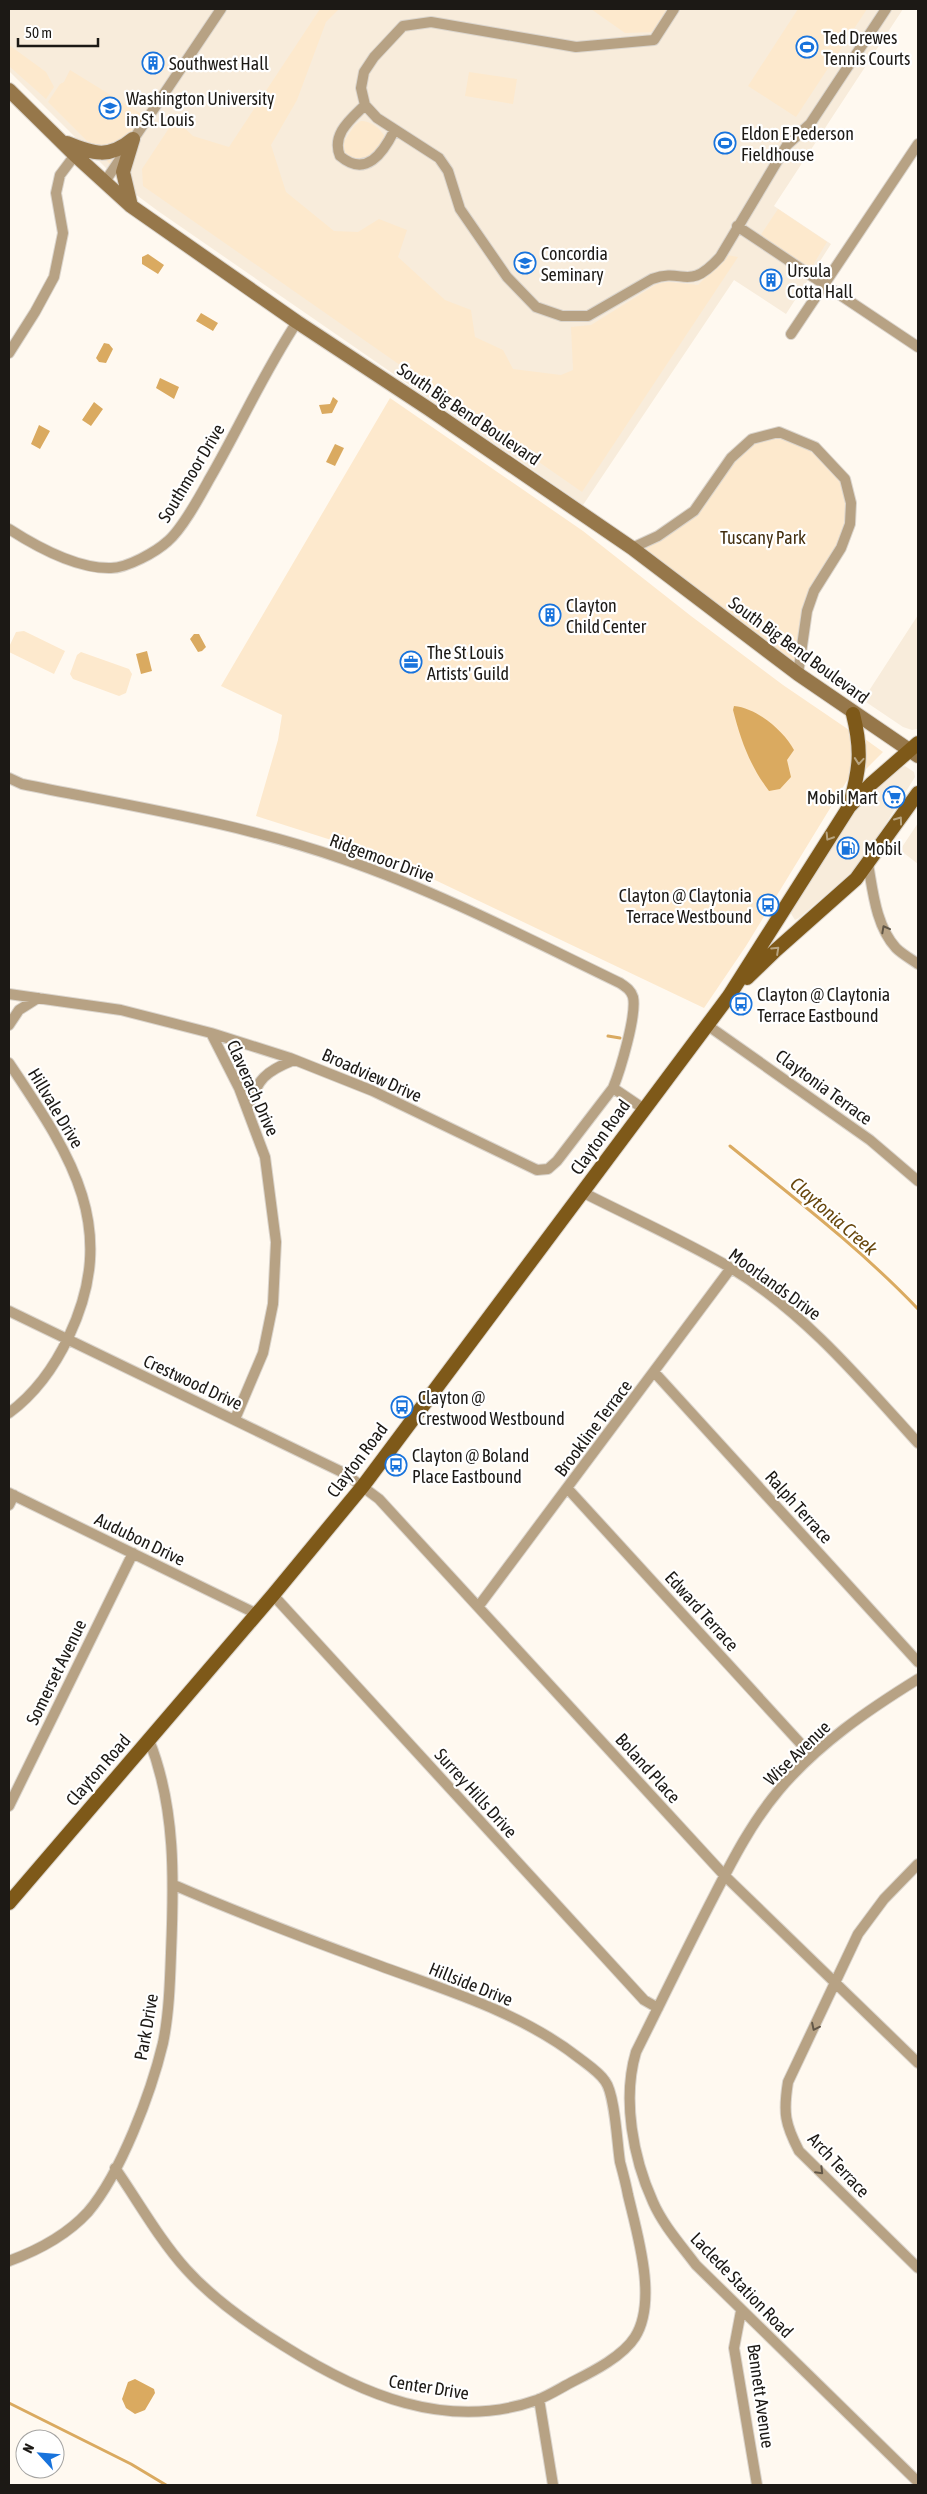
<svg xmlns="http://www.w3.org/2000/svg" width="927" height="2494" font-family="'Asap Condensed',sans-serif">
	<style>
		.built { fill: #f8ecdb }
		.green { fill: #fde9cd }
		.water { fill: #daaa60 }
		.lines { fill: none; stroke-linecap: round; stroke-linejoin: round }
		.stream { stroke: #daaa60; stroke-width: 3 }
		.minor-casing { stroke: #dbd5cd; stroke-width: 12 }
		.secondary-casing { stroke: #dbd5cd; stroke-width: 16 }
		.primary-casing { stroke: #dbd5cd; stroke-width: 16 }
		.minor { stroke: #b7a284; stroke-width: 10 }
		.secondary { stroke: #96774a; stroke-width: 14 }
		.primary { stroke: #7e5919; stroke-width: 14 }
		.oneway { stroke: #b8a480 }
		.oneway2 { stroke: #625747 }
		.labels { text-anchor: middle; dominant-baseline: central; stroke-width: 4.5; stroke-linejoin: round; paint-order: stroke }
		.poi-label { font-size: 18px; fill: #1c1915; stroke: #fff; text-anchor: start }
		.street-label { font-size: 18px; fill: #1c1915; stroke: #fff }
		.park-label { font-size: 18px; fill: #432e0e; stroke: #fff }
		.water-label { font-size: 19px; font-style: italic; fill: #68470d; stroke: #fff }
	</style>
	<rect width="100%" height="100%" fill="#fff9f0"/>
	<path class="built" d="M9,9h894l-129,197 57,38 -45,70 -52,-34 -151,225 -425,-294 -35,-26 -114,-114z
		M918,615v114l-6,1 -9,-3 -40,-27z
		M905,766l9,6 1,5 -47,75 -14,18 -18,16 -37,32 -4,2 -5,-8 59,-92 14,-19 37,-33z
		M918,823v41l-18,-14z"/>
	<path class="green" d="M320,9h19l-13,13 -29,78 -26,45 15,47 48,39 24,1 21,-13 28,11 -9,27 47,43 26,10 4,27 28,13 10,19 48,6 12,-5 -2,-43 20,-2 66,-41 11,-2 30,3 29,-30 11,2 -156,235 -439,-306 -1,-17 33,-50 18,17 36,11z
		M591,9h80l-15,23 -31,1z
		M798,9h69l-71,108 -48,-31z
		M9,45l37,27 8,15 -8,12 -37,-33z
		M70,70l73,45 -33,49 -62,-62 12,-18 4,-2z
		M469,72l48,7 -4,25 -48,-8z
		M361,121c10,0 19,7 24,16 -5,17 -26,28 -41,16l-2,-9 13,-19z
		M778,209l49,33 -17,28 -50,-34z
		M390,398l193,133 108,85 92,69 69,47 3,8 -4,34 -105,172 -42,62 -290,-138 -64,-24 -94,-30 22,-76 4,-25 -61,-29z
		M779,432l36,15 30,32 5,45 -36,67 -16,83 -166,-126 57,-35 63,-74z
		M24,631l41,20 -11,23 -45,-22v-5l7,-15z
		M81,652l48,17 3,5 -6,19 -7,3 -46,-17 -3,-5 7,-19z
		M865,739l18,13 -20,20 3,-21z"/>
	<path class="water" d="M148,254l16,11 -6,9 -16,-10v-7z
		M201,313l17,10 -5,8 -17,-10z
		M104,343l5,1 4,5 -7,14 -7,-1 -3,-4z
		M160,378l19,9 -5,12 -18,-11z
		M333,397l5,4 -6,12 -10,1 -3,-9 11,-1z
		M94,402l9,7 -12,17 -9,-6z
		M39,425l11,6 -10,18 -9,-5z
		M335,444l9,4 -9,18 -9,-4z
		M194,634h5l7,13 -4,4 -4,1 -8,-13z
		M147,651l5,20 -11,3 -5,-20z
		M734,706c23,2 50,25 60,44l-7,10 4,17 -11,12 -11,2c-19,-25 -28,-50 -36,-81z
		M135,2379l19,10 1,4 -10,17 -10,4 -9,-6 -4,-9 6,-17z"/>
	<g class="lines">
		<path class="stream" d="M608,1036l12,2
			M730,1146c64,52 131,103 188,163
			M9,2403l122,61 35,21"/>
		<g class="minor-casing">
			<path id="minor" d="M674,9l-20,31 -78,7 -145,-25 -28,4 -29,31 -10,15 -3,16 4,17 12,13 62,40 9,13 12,38 47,68 29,30 26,9h26l64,-37c33,-12 35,14 68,-22l67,-112 23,-21 76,-115
				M365,105c-14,14 -34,29 -25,51 26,22 43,-3 54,-25
				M104,183l117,-174
				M737,226l181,121
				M791,334l127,-190
				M9,353l26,-41 19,-35 9,-44 -7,-40 4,-18 15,-20
				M9,529c28,18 67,40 102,39 16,0 45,-16 57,-27 15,-13 32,-45 42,-63 30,-52 54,-106 87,-156
				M632,548l26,-12 36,-25 37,-53 21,-19 27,-7 36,15 30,32 6,24 -1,21 -9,24 -27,43 -7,20 -9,63
				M9,778l13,6c108,22 218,39 321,75 96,33 186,80 277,124 6,4 11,7 13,14 4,18 -13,74 -20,91
				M868,864c5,28 8,62 28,84 6,6 15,11 22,16
				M9,994l112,16 90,23 79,25 83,33 164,79 11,-1 9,-8 56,-73 31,21
				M9,1025l10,-15 19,-12
				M707,1025l163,115 48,41
				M211,1033l28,55 26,69 11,85 -3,62 -10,49 -28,66
				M9,1063c60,90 112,163 60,273 -14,30 -33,57 -60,77
				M248,1109c9,-30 18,-38 46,-49
				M582,1192c49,25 101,48 149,76 73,44 130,112 187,175
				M9,1311l335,162 35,26 346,377 193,187
				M655,1373l263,289
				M568,1489l244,267
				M9,1493l248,121
				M9,1505l5,-10
				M273,1595l371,405 14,8
				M478,1607l253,-339
				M918,1679c-50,31 -100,65 -139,111 -27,32 -46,69 -65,106 -27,52 -52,104 -78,156 -14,47 -3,106 17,150 10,23 28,43 43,63l222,217
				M9,1806l124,-253
				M918,1864l-34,35 -26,35 -70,148c-5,31 -3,42 11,69l119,117
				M115,2168c23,33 44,71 71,101 27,30 64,56 98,77 76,48 163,86 253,54 13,-5 25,-13 37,-19 20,-10 49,-25 61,-44 23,-36 2,-104 -7,-142 -2,-11 -5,-22 -8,-33 -3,-19 -5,-68 -15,-81 -6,-9 -17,-16 -26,-23 -61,-48 -141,-70 -212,-97 -65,-24 -129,-48 -193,-76
				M9,2261c30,-11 57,-25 79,-49 33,-39 63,-119 75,-169 6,-29 7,-61 8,-90 3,-71 5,-146 -22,-213
				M741,2311l-7,37 23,137
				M539,2399l14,86"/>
		</g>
		<g class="secondary-casing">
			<path id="secondary" d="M9,90l66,65 56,51 166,116 132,87 203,139 166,126 120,82
				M67,143c27,11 42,16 66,-4
				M131,206l-8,-34 10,-33"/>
		</g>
		<g class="primary-casing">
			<path id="primary" d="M850,804c10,-36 12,-54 3,-90
				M747,978l29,-28 80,-71 62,-86
				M9,1903l264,-308 90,-109 366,-490 120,-189 22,-23 47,-41"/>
		</g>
		<use href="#minor" class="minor"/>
		<use href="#secondary" class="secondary"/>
		<use href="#primary" class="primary"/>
	</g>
	<defs><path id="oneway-chevron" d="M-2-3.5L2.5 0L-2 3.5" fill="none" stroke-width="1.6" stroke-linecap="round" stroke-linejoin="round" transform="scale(1.25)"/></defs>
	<g class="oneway">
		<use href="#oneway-chevron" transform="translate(859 761) rotate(95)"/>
		<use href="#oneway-chevron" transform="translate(899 820) rotate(-54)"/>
		<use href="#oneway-chevron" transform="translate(829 837) rotate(122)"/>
		<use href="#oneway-chevron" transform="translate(776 950) rotate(-43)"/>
	</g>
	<g class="oneway2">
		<use href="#oneway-chevron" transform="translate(885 929) rotate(-118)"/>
		<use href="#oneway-chevron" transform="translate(815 2027) rotate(116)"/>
		<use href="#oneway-chevron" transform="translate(820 2171) rotate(45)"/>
	</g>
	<defs>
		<g id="stadium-ring" transform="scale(1.125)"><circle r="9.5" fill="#fff" stroke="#1873dc" stroke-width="1.5"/><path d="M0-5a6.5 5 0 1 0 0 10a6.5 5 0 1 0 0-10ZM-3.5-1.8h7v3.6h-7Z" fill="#1873dc"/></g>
		<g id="building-ring" transform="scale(1.125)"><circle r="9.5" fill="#fff" stroke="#1873dc" stroke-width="1.5"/><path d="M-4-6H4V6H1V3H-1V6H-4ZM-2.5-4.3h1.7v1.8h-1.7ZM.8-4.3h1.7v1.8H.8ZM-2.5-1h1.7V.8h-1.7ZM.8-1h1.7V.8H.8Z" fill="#1873dc"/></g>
		<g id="university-ring" transform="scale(1.125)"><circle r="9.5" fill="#fff" stroke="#1873dc" stroke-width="1.5"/><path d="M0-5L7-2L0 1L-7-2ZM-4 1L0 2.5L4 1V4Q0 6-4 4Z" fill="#1873dc"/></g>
		<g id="office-ring" transform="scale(1.125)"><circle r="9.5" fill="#fff" stroke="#1873dc" stroke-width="1.5"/><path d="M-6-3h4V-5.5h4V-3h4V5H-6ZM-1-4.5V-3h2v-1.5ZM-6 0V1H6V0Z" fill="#1873dc"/></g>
		<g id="supermarket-ring" transform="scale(1.125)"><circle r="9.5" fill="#fff" stroke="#1873dc" stroke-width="1.5"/><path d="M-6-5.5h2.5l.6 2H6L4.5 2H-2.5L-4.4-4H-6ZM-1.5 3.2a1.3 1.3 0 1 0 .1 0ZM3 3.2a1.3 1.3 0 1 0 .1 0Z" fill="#1873dc"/></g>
		<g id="fuel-ring" transform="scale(1.125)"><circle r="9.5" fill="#fff" stroke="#1873dc" stroke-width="1.5"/><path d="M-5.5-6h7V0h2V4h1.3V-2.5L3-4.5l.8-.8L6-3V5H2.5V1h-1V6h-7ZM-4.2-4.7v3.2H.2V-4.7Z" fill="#1873dc"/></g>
		<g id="bus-ring" transform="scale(1.125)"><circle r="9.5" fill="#fff" stroke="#1873dc" stroke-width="1.5"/><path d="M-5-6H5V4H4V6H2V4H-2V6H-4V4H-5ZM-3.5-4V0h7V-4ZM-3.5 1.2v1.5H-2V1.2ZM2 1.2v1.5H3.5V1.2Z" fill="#1873dc"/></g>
	</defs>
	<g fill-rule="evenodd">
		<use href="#stadium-ring" x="807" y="47"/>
		<use href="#building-ring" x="153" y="63"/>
		<use href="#university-ring" x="110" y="108"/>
		<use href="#stadium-ring" x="725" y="143"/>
		<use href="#university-ring" x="525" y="263"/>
		<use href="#building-ring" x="771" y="280"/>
		<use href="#building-ring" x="550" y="615"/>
		<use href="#office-ring" x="411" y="662"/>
		<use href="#supermarket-ring" x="894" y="797"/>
		<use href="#fuel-ring" x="848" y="848"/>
		<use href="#bus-ring" x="768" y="905"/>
		<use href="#bus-ring" x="741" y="1004"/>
		<use href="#bus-ring" x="402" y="1407"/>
		<use href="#bus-ring" x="396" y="1465"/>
	</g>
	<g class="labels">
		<g class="poi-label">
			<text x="823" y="37">Ted Drewes<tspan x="823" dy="21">Tennis Courts</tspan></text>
			<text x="169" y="63">Southwest Hall</text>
			<text x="126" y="98">Washington University<tspan x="126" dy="21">in St. Louis</tspan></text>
			<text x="741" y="133">Eldon E Pederson<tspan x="741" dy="21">Fieldhouse</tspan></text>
			<text x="541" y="253">Concordia<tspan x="541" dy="21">Seminary</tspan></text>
			<text x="787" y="270">Ursula<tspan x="787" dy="21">Cotta Hall</tspan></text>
			<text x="566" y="605">Clayton<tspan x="566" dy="21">Child Center</tspan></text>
			<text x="427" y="652">The St Louis<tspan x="427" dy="21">Artists' Guild</tspan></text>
			<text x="878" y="797" text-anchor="end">Mobil Mart</text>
			<text x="864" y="848">Mobil</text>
			<text x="752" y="895" text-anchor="end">Clayton @ Claytonia<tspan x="752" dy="21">Terrace Westbound</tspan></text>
			<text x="757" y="994">Clayton @ Claytonia<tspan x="757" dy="21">Terrace Eastbound</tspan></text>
			<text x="418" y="1397">Clayton @<tspan x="418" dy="21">Crestwood Westbound</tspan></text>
			<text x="412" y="1455">Clayton @ Boland<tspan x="412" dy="21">Place Eastbound</tspan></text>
		</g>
		<g class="street-label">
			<text transform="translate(469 414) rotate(34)">South Big Bend Boulevard</text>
			<text transform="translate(191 473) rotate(-59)">Southmoor Drive</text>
			<text transform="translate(799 650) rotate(36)">South Big Bend Boulevard</text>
			<text transform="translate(382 858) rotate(20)">Ridgemoor Drive</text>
			<text transform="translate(372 1075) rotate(24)">Broadview Drive</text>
			<text transform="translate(824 1087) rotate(36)">Claytonia Terrace</text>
			<text transform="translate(253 1088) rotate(66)">Claverach Drive</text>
			<text transform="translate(56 1108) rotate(59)">Hillvale Drive</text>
			<text transform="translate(600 1137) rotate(-54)">Clayton Road</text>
			<text transform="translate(775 1284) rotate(36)">Moorlands Drive</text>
			<text transform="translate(193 1382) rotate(25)">Crestwood Drive</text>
			<text transform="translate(593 1428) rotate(-53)">Brookline Terrace</text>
			<text transform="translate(357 1460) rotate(-53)">Clayton Road</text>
			<text transform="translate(799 1507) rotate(48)">Ralph Terrace</text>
			<text transform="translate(140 1539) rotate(26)">Audubon Drive</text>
			<text transform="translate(702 1611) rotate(48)">Edward Terrace</text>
			<text transform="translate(56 1672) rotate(-64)">Somerset Avenue</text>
			<text transform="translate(797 1753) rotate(-44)">Wise Avenue</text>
			<text transform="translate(648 1768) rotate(48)">Boland Place</text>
			<text transform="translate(98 1770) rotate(-49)">Clayton Road</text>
			<text transform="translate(476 1793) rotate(48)">Surrey Hills Drive</text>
			<text transform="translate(471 1984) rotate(22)">Hillside Drive</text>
			<text transform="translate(146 2027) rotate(-80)">Park Drive</text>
			<text transform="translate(839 2165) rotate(47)">Arch Terrace</text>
			<text transform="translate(742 2285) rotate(46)">Laclede Station Road</text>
			<text transform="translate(429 2387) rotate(9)">Center Drive</text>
			<text transform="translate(761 2396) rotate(82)">Bennett Avenue</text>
		</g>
		<g class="park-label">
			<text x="763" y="537">Tuscany Park</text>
		</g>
		<g class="water-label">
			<text transform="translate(834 1216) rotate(41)">Claytonia Creek</text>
		</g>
	</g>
	<rect width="927" height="2494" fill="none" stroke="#1c1915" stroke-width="20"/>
	<g transform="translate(40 2454) rotate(296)"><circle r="24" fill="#ffffff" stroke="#a4a3a1"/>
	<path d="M0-4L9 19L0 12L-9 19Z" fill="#1873dc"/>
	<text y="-8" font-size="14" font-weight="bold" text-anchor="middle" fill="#1c1915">N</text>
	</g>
	<path d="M18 38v8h80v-8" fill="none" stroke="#1c1915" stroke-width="2.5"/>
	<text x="25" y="38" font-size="15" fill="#1c1915" stroke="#ffffff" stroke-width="4" paint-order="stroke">50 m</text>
</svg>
